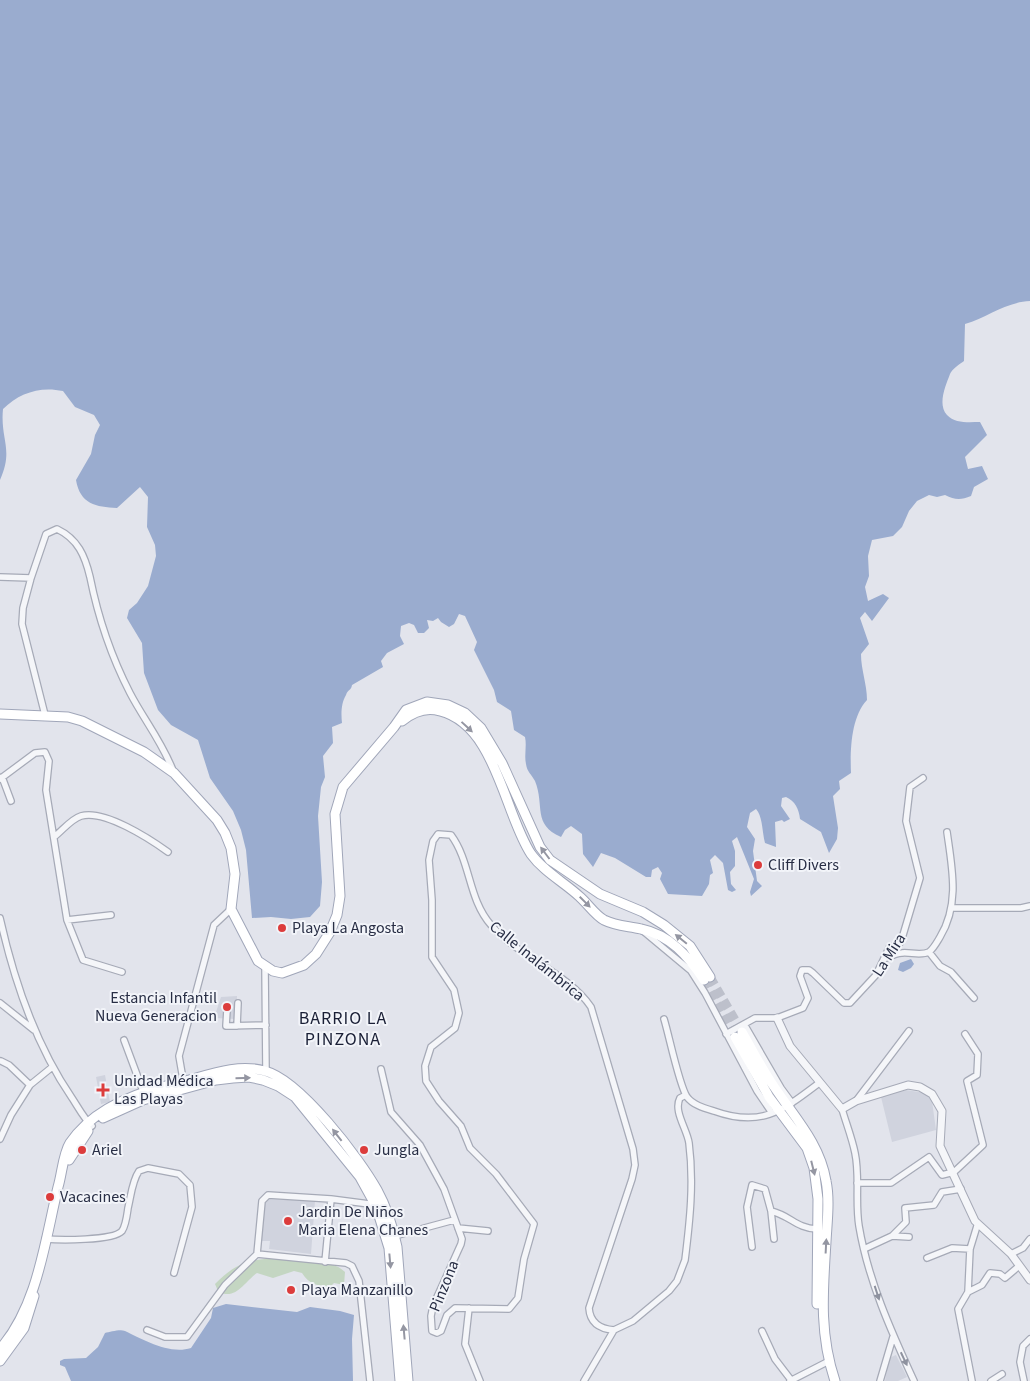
<svg xmlns="http://www.w3.org/2000/svg" width="1030" height="1381" font-family="'Source Sans 3',sans-serif">
	<style>
		.built { fill: #d0d3de }
		.green { fill: #c4d6c2 }
		.water { fill: #9aaccf }
		.lines { fill: none; stroke-linecap: round; stroke-linejoin: round }
		.primary-tunnel { stroke: #bdc0cb; stroke-width: 9; stroke-dasharray: 9 4.5; stroke-linecap: butt }
		.minor-casing { stroke: #a6aab7; stroke-width: 8 }
		.tertiary-casing { stroke: #a6aab7; stroke-width: 9 }
		.primary-casing { stroke: #a0a6b9; stroke-width: 11 }
		.minor { stroke: #f5f6f9; stroke-width: 5.5 }
		.tertiary { stroke: #f5f6f9; stroke-width: 7 }
		.primary { stroke: #fff; stroke-width: 9 }
		.oneway { fill: #9496a2 }
		.oneway2 { fill: #8e929f }
		.poi-dot { fill: #dc3c3c; stroke: #f2f4f9; stroke-width: 2 }
		.labels { text-anchor: middle; dominant-baseline: central; stroke-width: 4; stroke-linejoin: round; paint-order: stroke }
		.poi-label { font-size: 16px; fill: #282e45; stroke: #f2f4f9; text-anchor: start }
		.street-label { font-size: 16px; fill: #282e45; stroke: #f2f4f9 }
		.neighbourhood-label { font-size: 18px; letter-spacing: 1px; fill: #1a1f36; stroke: #f2f4f9 }
	</style>
	<rect width="100%" height="100%" fill="#e2e4ec"/>
	<path class="built" d="M237,996l-1,23 -22,-1 7,-21z
		M105,1075l5,27 -9,2 -5,-27z
		M906,1090l19,3 7,8 4,29 -44,12 -11,-45z
		M267,1199l48,2 -4,53 -42,-5 1,-8h-10l4,-39z
		M896,1355l11,22 -9,4h-13l4,-23z"/>
	<path class="green" d="M282,1258c20,6 48,-1 63,14l-1,13 -10,-2 -4,4c-13,-1 -21,-3 -28,-14l-8,-2 -21,7 -16,-5c-12,8 -22,29 -39,18l-3,-7c23,-23 36,-25 67,-26z"/>
	<path class="water" d="M0,0h1030v301c-24,1 -42,16 -65,23l-1,37c-4,3 -12,8 -14,13 -4,11 -13,30 -3,41 8,9 23,7 33,7l7,13 -22,22 3,12 14,-3 6,13 -14,8 -3,9c-10,4 -16,4 -26,-1l-8,2 -8,-2 -12,6 -8,10 -7,16 -9,9 -21,4 -4,16 1,20 -4,11 3,14 15,-7 6,4 -17,23 -7,-9 -5,6 9,26 -8,10c0,16 6,30 6,46 -16,17 -17,50 -16,73l-12,8 1,8 -7,7 5,32 -1,11 -8,14 -8,-21 -21,-13c-1,-10 -5,-18 -14,-22l-4,1 -1,8 9,13 -6,3 -2,-2 -7,2 1,25 -11,-4c-3,-11 -2,-26 -9,-34l-6,4 -3,14 8,12 -2,12 4,30 5,5 -11,10 -1,-4 4,-13 -17,-42 -5,4 3,10v15l-5,6 1,12 5,6 -4,2 -4,-2 -5,-27 -8,-8 -5,5 3,13 -3,2 -1,9 -7,12 -34,-2 -8,-15 2,-6 -4,-6 -6,3 -1,7h-5l-31,-19 -14,-5 -8,14 -10,-13 -1,-20 -11,-8 -6,4 -4,7c-29,-13 -16,-31 -26,-56 -3,-6 -8,-9 -9,-17 -2,-9 1,-18 -1,-27l-11,-7 -3,-19 -14,-9 -3,-12 -20,-40 3,-8 -12,-26 -6,-2 -5,10 -5,3 -8,-5 -3,-4 -5,3 -6,-1 2,8 -5,5h-6l-4,-8 -5,-2 -8,3 -1,10 4,8 -17,9 -6,8 2,6 -31,18c-1,6 -4,4 -6,10 -5,8 -5,19 -4,28l-10,4 1,16 -10,13 2,21 -4,10 -3,29 4,66 -2,24 -10,11 -19,2 -20,-2 -19,1 -6,-68 -5,-20 -8,-19 -23,-33 -12,-38 -27,-15 -13,-15 -14,-37 -2,-30 -15,-25 2,-8 8,-7 11,-17 8,-30 -1,-11 -8,-18 1,-30 -8,-10 -23,21c-21,-1 -37,-4 -41,-28l15,-26 4,-19 5,-10 -6,-10 -19,-8 -12,-16c-23,-5 -44,2 -60,18 -3,31 11,40 -3,71z
		M911,959l3,5 -3,4 -8,4 -5,-2 2,-7z
		M226,1304l71,8 13,-5 30,4 14,4 -2,24 1,42h-282l-6,-14 -5,-2v-4l4,-2 22,-1 12,-11 7,-14c5,-1 15,-4 20,-2 17,8 44,24 66,17l20,-30 2,-10z"/>
	<g class="lines">
		<path class="primary-tunnel" d="M710,977l32,55
			M704,980l31,57"/>
		<g class="minor-casing">
			<path id="minor" d="M0,577l31,1
				M45,715l-23,-91 1,-16 8,-30 15,-44 11,-5c21,10 28,27 33,48 8,40 21,79 40,116 14,27 33,50 44,80
				M2,777l9,24
				M0,779l35,-26 10,-1 4,9 -3,29 21,130 16,40 39,12
				M54,837c8,-6 17,-18 27,-21 23,-7 69,23 87,36
				M952,908h69l9,-2
				M0,918c14,63 35,126 72,180 6,9 12,21 20,28
				M67,920l44,-5
				M643,931l48,40 14,22 52,98 15,22
				M929,952l11,14 11,6 23,26
				M884,959c5,-2 12,-6 18,-6 8,-1 19,3 27,-1 5,-4 8,-10 11,-15 20,-33 12,-69 7,-105
				M265,966l1,105
				M0,1003l34,27
				M227,1010l-1,16 40,-1
				M664,1019c5,16 15,66 23,78 6,8 17,11 27,14 47,17 68,0 105,-28
				M744,1024l37,64 11,15
				M237,1026l1,-23
				M726,1034l29,-16h22l26,-10 5,-10 -8,-22 2,-6h7l4,3 31,30h6l26,-28 13,-27 11,-5 3,-8 17,-57 -14,-57 4,-34 13,-9
				M124,1040l19,51
				M1,1061l8,4 21,20
				M381,1069l10,43 29,33 24,44 18,50 -1,5 -28,62 -2,10 1,15 5,2 4,-2 6,-16 8,-7 54,1 9,-11 6,-39 10,-35 -38,-50 -26,-26 -9,-22 -22,-25 -13,-20 -1,-15 6,-19 24,-19 4,-15 -5,-23 -22,-33v-57l-3,-40 4,-19 5,-7 13,1c20,27 17,64 40,90 27,32 77,48 100,82l42,142 2,16 -3,14 -43,129c1,15 11,21 25,22
				M184,1085l-5,-29 35,-131 17,-16
				M856,1101l53,-70
				M842,1109c4,14 10,29 13,44 5,23 0,49 4,73 9,54 32,105 55,155
				M0,1139l11,-24 19,-30 21,-17
				M857,1183h34l38,-26 13,18 12,-3 29,-27 -16,-64 10,-6 1,-21 -13,-20
				M458,1228l30,3
				M892,1236l14,-14 -1,-14 29,-3 8,-13 19,-3
				M391,1237l63,-17
				M45,1239c14,1 68,2 77,-8 4,-6 5,-16 6,-23 3,-12 4,-27 11,-37l9,-3 31,6 11,11 2,22 -18,66
				M774,1239l-3,-28c20,5 25,17 46,18
				M752,1247l-5,-40 5,-22 13,4 6,22
				M864,1249l28,-13 17,1
				M257,1254l89,9 6,3 7,15 11,100
				M257,1254l5,-53 6,-6 63,4 46,6
				M1011,1254l12,-6 7,-9
				M927,1258l25,-10 18,1
				M325,1262l6,-63
				M968,1292l14,-7 8,-12 10,1 5,4 14,-12
				M469,1308l-4,36 15,37
				M147,1330l18,7h22l38,-52 32,-31
				M762,1331l13,28 16,21
				M584,1381l30,-51 19,-9 36,-30 8,-10 8,-21c5,-40 9,-78 4,-117 -2,-14 -16,-32 -9,-45l6,-3
				M790,1381l39,-20
				M880,1381l13,-44
				M972,1381l-14,-72 10,-17 2,-43 7,-23
				M991,1381l11,-7
				M1024,1381l-4,-19 3,-16 7,-7"/>
		</g>
		<g class="tertiary-casing">
			<path id="tertiary" d="M777,1018l13,28 52,63 14,-8 52,-16 12,2 12,7 10,17 -2,35 35,75 36,33 19,26"/>
		</g>
		<g class="primary-casing">
			<path id="primary" d="M0,714l68,3 14,4 62,31 30,21 43,47 8,13 6,15 4,26 -4,35 27,52 15,10 9,2 22,-8 12,-11 14,-22 7,-17 3,-19 -5,-82 8,-27 51,-60 12,-17 21,-8 21,3 17,8 16,15 21,35 38,84 10,13 50,34 43,18 21,13 26,21 20,31
				M402,721c11,-9 25,-14 38,-10 56,14 64,102 91,143 13,18 33,28 49,43 8,7 15,18 24,23 12,6 24,6 37,9 29,6 47,27 63,51
				M742,1032c11,19 21,39 33,56 20,30 45,56 51,93 4,19 1,41 0,61 -3,49 -7,91 9,139
				M735,1037l34,60 38,51 7,20 4,31 -1,105
				M103,1118l40,-18 73,-20 17,-2 16,-1 14,3 15,6 17,11 65,80 16,29 13,42 11,133
				M69,1160l19,-29
				M0,1349c38,-43 45,-109 58,-162 4,-13 5,-33 12,-44 22,-33 62,-49 99,-58 31,-6 64,-23 96,-14 35,9 95,88 112,119 10,18 16,38 20,57l11,134
				M0,1361l24,-33 10,-32"/>
		</g>
		<use href="#minor" class="minor"/>
		<use href="#tertiary" class="tertiary"/>
		<use href="#primary" class="primary"/>
	</g>
	<defs><path id="oneway-solid" d="M-6-.8H1V-3.2L6.5 0L1 3.2V.8H-6Z" transform="scale(1.25)"/></defs>
	<g class="oneway">
		<use href="#oneway-solid" transform="translate(467 727) rotate(43)"/>
		<use href="#oneway-solid" transform="translate(545 853) rotate(-127)"/>
		<use href="#oneway-solid" transform="translate(585 902) rotate(45)"/>
		<use href="#oneway-solid" transform="translate(681 939) rotate(-141)"/>
		<use href="#oneway-solid" transform="translate(243 1078) rotate(-1)"/>
		<use href="#oneway-solid" transform="translate(337 1135) rotate(-128)"/>
		<use href="#oneway-solid" transform="translate(813 1168) rotate(76)"/>
		<use href="#oneway-solid" transform="translate(826 1246) rotate(-87)"/>
		<use href="#oneway-solid" transform="translate(390 1261) rotate(85)"/>
		<use href="#oneway-solid" transform="translate(404 1332) rotate(-95)"/>
	</g>
	<g class="oneway2">
		<use href="#oneway-solid" transform="translate(877 1293) rotate(72)"/>
		<use href="#oneway-solid" transform="translate(904 1359) rotate(65)"/>
	</g>
	<g class="poi-dot">
		<circle cx="758" cy="865" r="5"/>
		<circle cx="282" cy="928" r="5"/>
		<circle cx="227" cy="1007" r="5"/>
		<path d="M100.5 1082.5h5v5h5v5h-5v5h-5v-5h-5v-5h5z"/>
		<circle cx="82" cy="1150" r="5"/>
		<circle cx="364" cy="1150" r="5"/>
		<circle cx="50" cy="1197" r="5"/>
		<circle cx="288" cy="1221" r="5"/>
		<circle cx="291" cy="1290" r="5"/>
	</g>
	<g class="labels">
		<g class="poi-label">
			<text x="768" y="865">Cliff Divers</text>
			<text x="292" y="928">Playa La Angosta</text>
			<text x="217" y="998" text-anchor="end">Estancia Infantil<tspan x="217" dy="18">Nueva Generacion</tspan></text>
			<text x="114" y="1081">Unidad Médica<tspan x="114" dy="18">Las Playas</tspan></text>
			<text x="92" y="1150">Ariel</text>
			<text x="374" y="1150">Jungla</text>
			<text x="60" y="1197">Vacacines</text>
			<text x="298" y="1212">Jardin De Niños<tspan x="298" dy="18">Maria Elena Chanes</tspan></text>
			<text x="301" y="1290">Playa Manzanillo</text>
		</g>
		<g class="street-label">
			<text transform="translate(889 955) rotate(-57)">La Mira</text>
			<text transform="translate(537 961) rotate(39)">Calle Inalámbrica</text>
			<text transform="translate(444 1286) rotate(-68)">Pinzona</text>
		</g>
		<g class="neighbourhood-label">
			<text x="343" y="1018">BARRIO LA<tspan x="343" dy="21">PINZONA</tspan></text>
		</g>
	</g>
</svg>
